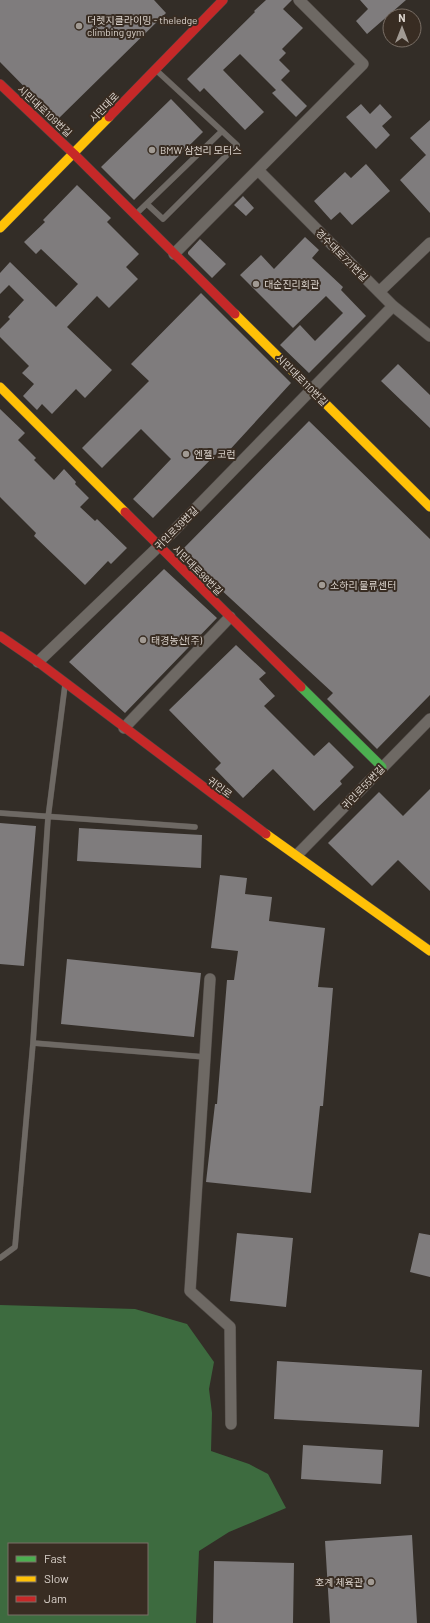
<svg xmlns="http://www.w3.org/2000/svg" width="430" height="1623" font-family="Barlow,'Noto Sans KR',sans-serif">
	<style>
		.forest { fill: #3d6b3f; fill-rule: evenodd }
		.building { fill: #7f7c7d }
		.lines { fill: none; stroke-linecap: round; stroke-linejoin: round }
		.lane-casing { stroke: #504a46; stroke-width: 6 }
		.street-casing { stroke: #504a46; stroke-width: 12 }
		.fast-casing { stroke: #504a46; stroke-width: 10 }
		.slow-casing { stroke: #504a46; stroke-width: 10 }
		.jam-casing { stroke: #504a46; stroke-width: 10 }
		.lane { stroke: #6e6964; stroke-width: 5.5 }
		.street { stroke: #6e6964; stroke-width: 11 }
		.fast { stroke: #4caf50; stroke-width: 9 }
		.slow { stroke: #ffc107; stroke-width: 9 }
		.jam { stroke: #c62828; stroke-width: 9 }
		.poi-dot { fill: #a19a93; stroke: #382c22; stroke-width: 1.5 }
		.labels { text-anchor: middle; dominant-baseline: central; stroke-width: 4; stroke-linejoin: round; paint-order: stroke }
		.poi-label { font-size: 10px; fill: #dcd4cd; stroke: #382c22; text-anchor: start }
		.street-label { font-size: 10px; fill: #dcd4cd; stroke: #382c22 }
	</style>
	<rect width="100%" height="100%" fill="#332d27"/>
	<path class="forest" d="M0,1305l135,4 52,15 27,38 -5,27 3,24 -1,38 38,13 19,10 18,34 -57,24 -30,19 -3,72h-196zM9,1544h138v70h-138z"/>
	<path class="building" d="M0,0h154l12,13 -109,107 -57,-58z
		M266,0h26l-9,9 20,19 -21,21 4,4 -7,7 11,11 -9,9 26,26 -11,11 -24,-24 4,-3 -36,-36 -17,16 41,42 -19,18 -41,-42 -4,4 -13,-13 68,-67 -1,-1z
		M360,0h46l-39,34 -11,-13 12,-12z
		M171,99l32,33 -69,68 -33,-33z
		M361,104l9,10 10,-10 12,13 -10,9 8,9 -14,14 -30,-32z
		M430,120v93l-30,-33 26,-25 -16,-17z
		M366,164l24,27 -38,34 -12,-13 -9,8 -17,-19 31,-29 6,6z
		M77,185l34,33 -4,4 32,32 -13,13 12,12 -29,29 -12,-12 -30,31 45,43 -27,28 -9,-9 -24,25 -10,-10 -5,6 -14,-14 11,-12 -12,-11 7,-7 -29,-29v-8l10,-10 -2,-2 16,-17 -15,-15 -9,9v-21l10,-11 46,45 22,-23 -37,-35 -5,5 -12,-12 21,-20 -2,-2z
		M243,196l11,12 -8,8 -12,-11z
		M305,237l14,13 -7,8 31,29 -2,3 25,26 -57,57 -29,-28 20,-20 15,16 28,-28 -17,-17 -33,32 -53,-53 21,-20 13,14z
		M200,239l26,25 -14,14 -24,-24v-2z
		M201,293l90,90 -66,72 -5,-5 -67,68 -20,-19 38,-40 -30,-30 -39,39 -20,-20 67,-67 -18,-17z
		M398,364l32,31v33l-49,-47z
		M0,409l25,24 -7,7 18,18 -2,2 20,20 10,-11 12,13 -1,2 14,14 -9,9 15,14 2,-2 30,29 -16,16 -3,-3 -23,24 -51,-49 2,-3 -36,-36z
		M309,421l121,118v156l-53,54 -50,-50 6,-6 -153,-141z
		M164,569l53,49 -92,95 -56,-51z
		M236,645l30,28 -7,6 16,17 -11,10 50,50 15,-14 25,25 -14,14 2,3 -28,27 -41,-42 -30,29 -28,-29 6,-6 -52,-53z
		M430,789v102l-32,-31 -26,26 -44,-43 51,-51 24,24z
		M0,823l36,3 -12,140 -24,-2z
		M79,828l123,7 -1,33 -124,-7z
		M220,875l27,3 -2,16 27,3 -3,24 56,7 -7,59 15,1 -10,118h-3l-9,87 -105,-11 9,-78h2l10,-124h7l4,-29 -27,-3z
		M67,959l134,14 -7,64 -133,-13z
		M237,1233l56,5 -7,69 -56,-6z
		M419,1233l11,2v42l-20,-5z
		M277,1361l145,9 -3,57 -145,-8z
		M303,1445l80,5 -2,34 -80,-5z
		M412,1535l5,88h-87l-5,-82z
		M214,1561l80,2 -1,60h-80z"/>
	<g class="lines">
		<g class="lane-casing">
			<path id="lane" d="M148,205l15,14 74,-74 -15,-14
				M136,214l86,-83 -66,-61
				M0,813l195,14
				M33,1043l172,14
				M0,1258l15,-11 18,-204 15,-225 17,-133"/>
		</g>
		<g class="street-casing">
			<path id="street" d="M258,170l135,136 37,30
				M174,254l189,-190 -64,-64
				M379,292l51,-49
				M38,662l121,-116 234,-240
				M124,728l106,-111
				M297,855l133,-136
				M210,979l-20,312 40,36 1,97"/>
		</g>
		<g class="fast-casing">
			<path id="fast" d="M301,687l81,80"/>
		</g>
		<g class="slow-casing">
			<path id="slow" d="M0,228l109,-111
				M235,314l195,193
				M0,387l125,125
				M266,834l164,117"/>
		</g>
		<g class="jam-casing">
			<path id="jam" d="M0,84l74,70 161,160
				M109,117l114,-117
				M125,512l176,175
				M0,636l38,26 228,172"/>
		</g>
		<use href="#lane" class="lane"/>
		<use href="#street" class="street"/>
		<use href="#fast" class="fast"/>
		<use href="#slow" class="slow"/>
		<use href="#jam" class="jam"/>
	</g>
	<g class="poi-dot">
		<circle cx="79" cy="26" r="4"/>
		<circle cx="152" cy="150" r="4"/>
		<circle cx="256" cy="284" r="4"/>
		<circle cx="186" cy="454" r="4"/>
		<circle cx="322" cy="585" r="4"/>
		<circle cx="143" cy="640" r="4"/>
		<circle cx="371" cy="1582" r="4"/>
	</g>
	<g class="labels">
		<g class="poi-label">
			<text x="87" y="20">더렛지클라이밍 - theledge<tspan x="87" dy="12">climbing gym</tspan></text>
			<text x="160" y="150">BMW 삼천리 모터스</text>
			<text x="264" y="284">대순진리회관</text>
			<text x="194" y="454">엔젤, 코런</text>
			<text x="330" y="585">소하리 물류센터</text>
			<text x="151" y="640">태경농산(주)</text>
			<text x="363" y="1582" text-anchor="end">호계 체육관</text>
		</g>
		<g class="street-label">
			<text transform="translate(104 107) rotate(-46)">시민대로</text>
			<text transform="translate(45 111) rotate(43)">시민대로109번길</text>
			<text transform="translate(342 255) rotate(45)">경수대로721번길</text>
			<text transform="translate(302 380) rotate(45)">시민대로110번길</text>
			<text transform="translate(176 528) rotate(-45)">귀인로39번길</text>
			<text transform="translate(198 570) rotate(45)">시민대로98번길</text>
			<text transform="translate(220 787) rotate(37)">귀인로</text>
			<text transform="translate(363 787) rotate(-46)">귀인로55번길</text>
		</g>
	</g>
	<rect x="8" y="1543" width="140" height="72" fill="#382c22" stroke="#7a6f66"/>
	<rect x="16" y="1556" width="20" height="6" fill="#4caf50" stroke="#7a6f66"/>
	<text x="44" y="1563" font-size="12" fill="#dcd4cd">Fast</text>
	<rect x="16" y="1576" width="20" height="6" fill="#ffc107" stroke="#7a6f66"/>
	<text x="44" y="1583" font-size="12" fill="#dcd4cd">Slow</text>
	<rect x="16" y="1596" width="20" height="6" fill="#c62828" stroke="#7a6f66"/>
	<text x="44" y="1603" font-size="12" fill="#dcd4cd">Jam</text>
	<g transform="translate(402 28)"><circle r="19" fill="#382c22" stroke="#7a6f66"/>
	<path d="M0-3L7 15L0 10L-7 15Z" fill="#a19a93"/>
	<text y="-6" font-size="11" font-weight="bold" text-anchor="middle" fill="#dcd4cd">N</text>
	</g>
</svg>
